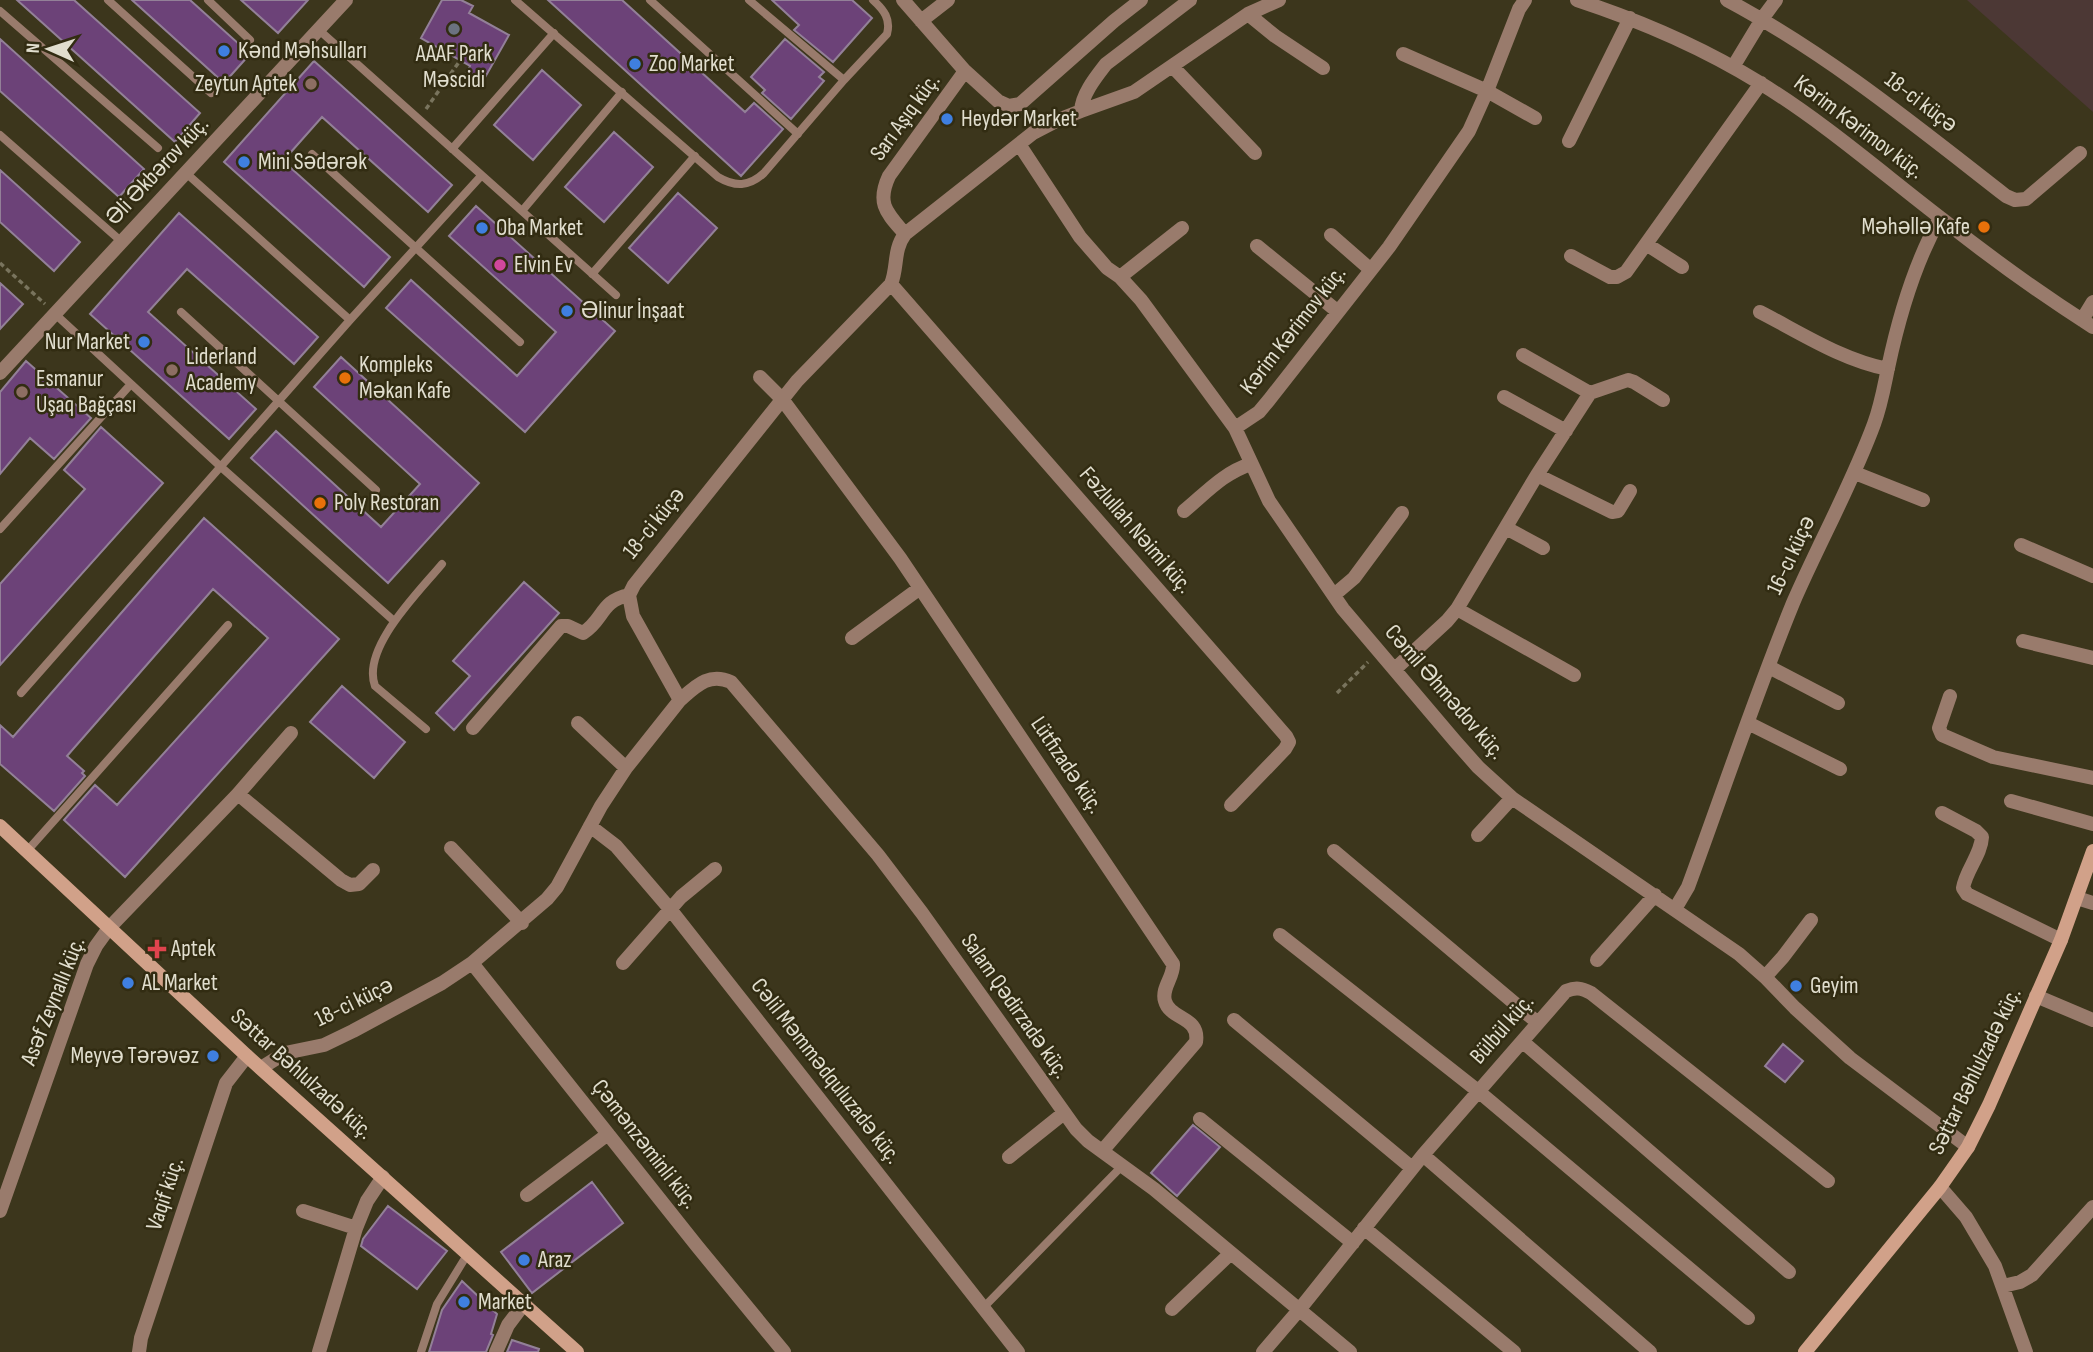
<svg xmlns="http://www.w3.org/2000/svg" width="2093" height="1352" font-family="'Sofia Sans Condensed',sans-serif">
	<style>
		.industrial { fill: #4c3835 }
		.building { fill: #6c4278; stroke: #938098; stroke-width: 2 }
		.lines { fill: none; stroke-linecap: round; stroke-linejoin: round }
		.path { stroke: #79745d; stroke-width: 3.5; stroke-dasharray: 5 3.5; stroke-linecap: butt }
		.lane { stroke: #997b6c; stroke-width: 8 }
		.street { stroke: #997b6c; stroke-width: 14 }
		.secondary { stroke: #d1a189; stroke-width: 14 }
		.worship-dot { fill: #6b7280; stroke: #322c12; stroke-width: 2.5 }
		.shop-dot { fill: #3f7fe0; stroke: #322c12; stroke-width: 2.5 }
		.education-dot { fill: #8d6e63; stroke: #322c12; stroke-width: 2.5 }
		.food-dot { fill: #e8710a; stroke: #322c12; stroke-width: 2.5 }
		.hotel-dot { fill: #d1479c; stroke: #322c12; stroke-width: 2.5 }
		.health-dot { fill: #e0444e; stroke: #322c12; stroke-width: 2.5 }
		.labels { text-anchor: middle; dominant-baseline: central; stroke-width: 5; stroke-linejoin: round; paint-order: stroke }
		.poi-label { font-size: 23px; fill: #e1dece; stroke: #322c12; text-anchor: start }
		.street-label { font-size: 23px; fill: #e1dece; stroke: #322c12 }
	</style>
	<rect width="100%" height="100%" fill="#3c361c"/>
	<path class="industrial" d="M1967,0h126v112z"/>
	<path class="building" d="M17,0h57l126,113 -25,29z
		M132,0h58l60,54 -26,29z
		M241,0h67l-30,33z
		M442,0h19l12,6 -4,7 40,22 -26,46 -16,-9 3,-6 -49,-28z
		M548,0h74l123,112 9,-9 29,26 -42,47z
		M772,0h80l20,18 -39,44 -39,-32 5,-5z
		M0,39l144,130 -25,28 -119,-106z
		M785,39l39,33 -5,5 5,4 -33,38 -29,-26 3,-3 -14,-13z
		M314,61l138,124 -24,27 -106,-95 -39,44 107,96 -26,30 -140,-125z
		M542,70l39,35 -48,55 -39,-35z
		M614,132l39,35 -49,55 -39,-35z
		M0,170l80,72 -26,29 -54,-49z
		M678,193l39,35 -49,55 -39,-35z
		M476,206l139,125 -90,101 -139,-124 25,-28 106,96 39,-44 -107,-96z
		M179,213l139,124 -24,27 -107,-95 -39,43 108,97 -27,30 -139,-125z
		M0,283l23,21 -23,25z
		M341,357l138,126 -91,100 -137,-125 25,-27 105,96 39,-43 -106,-97z
		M26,361l65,57 -37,41 -24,-21 -30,36v-82z
		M101,427l62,56 -163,182v-81l85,-95 -21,-19z
		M204,518l135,121 -214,238 -61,-57 31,-35 22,20 151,-167 -55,-49 -146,167 17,15 -2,2 3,3 -31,35 -54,-47v-39l13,12z
		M524,582l35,31 -105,117 -18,-17 34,-37 -17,-15z
		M342,686l63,56 -31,36 -64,-56z
		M1783,1044l20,17 -18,21 -20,-16z
		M1193,1125l27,22 -43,49 -26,-23z
		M592,1182l31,41 -91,70 -31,-41z
		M388,1206l59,45 -30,38 -56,-43 2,-7z
		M462,1281l35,33 -6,20 2,1 -7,17h-57l13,-42z
		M512,1340l27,9 -1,3h-31z"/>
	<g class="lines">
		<path class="path" d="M426,109l40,-57
			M0,263l45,41
			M1337,693l31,-31"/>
		<path class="lane" d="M108,0l103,93
			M208,0l42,40
			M515,0l203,177c17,10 31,10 46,-4l80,-93 43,-46c4,-15 -3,-24 -14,-34
			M650,0l148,134
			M749,0l95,80
			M0,11l158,137
			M319,30l297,265
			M0,135l122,107
			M452,149l102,-116
			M312,154l208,188
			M186,173l164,147
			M522,211l100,-119
			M592,274l103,-118
			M181,312l195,178
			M54,313l167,154 173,154
			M0,529l131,-145
			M21,693l329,-373 131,-144
			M426,729l-51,-43c-14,-38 44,-94 67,-122
			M27,851l201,-226
			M983,1308l140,-143
			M421,1352l16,-48 30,-49"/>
		<path class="street" d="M903,0l62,71 -76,105c-13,28 -2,37 16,58
			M1577,0c61,20 128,49 183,83 65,40 122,90 182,136 49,39 99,75 151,108
			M1727,0c101,54 189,126 279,196l9,4 11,-1 54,-46
			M1248,14l27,22 48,32
			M921,21l27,-21
			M1403,54l84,37 48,27
			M1172,66l83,87
			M1733,67l29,-48 14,-19
			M965,71l33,30 11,5 11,-2 94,-83 27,-21
			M1081,111l53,-19 114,-78 31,-14
			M1569,141l61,-123
			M1019,144l61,93 27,31 13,9 21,23 94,128 34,73 74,108 112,132 23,26 34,31 227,156 26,23 30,31 55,50 118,89
			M1331,235l40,35
			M1646,244l36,23
			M1257,246l80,65
			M1571,256l39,21h7l9,-5 135,-189
			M1120,277l62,-49
			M891,284l395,452 3,6 -4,7 -54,56
			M1760,312c41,21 82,48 128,57
			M2082,320l11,-18
			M1523,355l67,38
			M0,373l346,-373
			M760,377l22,22 118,159 273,406c1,13 -12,24 -8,37 5,19 35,15 31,41l-93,108
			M1504,397l62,34
			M1235,428l24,-16 10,-12 120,-153 80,-116 18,-40 32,-82 6,-9
			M1855,473l68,27
			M1537,475l75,37 6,-1 12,-20
			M1184,511c22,-18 39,-38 67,-47
			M1506,528l37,20
			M2021,545l72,31
			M1334,595l20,-17 48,-65
			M1457,609l117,66
			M852,638l68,-50
			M2023,641l70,17
			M1769,667l69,36
			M1395,669l52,-48 10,-12 80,-134 53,-82 38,-13 6,2 29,18
			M1950,696l-11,32 3,7 51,22 100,21
			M680,700c16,-14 29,-28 51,-18l147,173 44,58 154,216 12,12 66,48 196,163
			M578,723l48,45
			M1748,723l92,46
			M473,728l88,-102h7l15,7c21,-13 17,-32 46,-38
			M238,794l103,86 9,5 9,-1 14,-14
			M2011,801l82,23
			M1942,813l34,18 6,6c-1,18 -16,33 -19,51l4,6 94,46
			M590,826l26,20 54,63 348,443
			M1478,835l34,-37
			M451,848l71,75
			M1334,851l204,172
			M2077,898l16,5
			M1675,909l13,-22c35,-95 67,-191 105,-284 26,-60 58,-117 81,-179 7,-19 10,-37 14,-56 11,-52 26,-104 52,-150
			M1280,935l198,156 270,227
			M1597,960l58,-65
			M472,963l225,283 87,106
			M623,963l58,-66 34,-28
			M1765,977l18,-20 28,-37
			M2036,996l57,24
			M1234,1020l178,148
			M1523,1042l266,230
			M261,1068l24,-15 39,-8 29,-14 89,-48 30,-20 75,-64 10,-12 44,-81 25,-38 54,-68 -47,-84 -4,-21 5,-10 163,-204 94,-97c7,-17 2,-34 14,-50l128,-101 25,-13 23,-9c1,-17 15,-34 25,-47l84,-64
			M1200,1119l153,124
			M1423,1155l227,197
			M1009,1157l55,-44
			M1940,1187l26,30 29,49 31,86
			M527,1195l81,-61
			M0,1211l87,-247 9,-18 13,-18 129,-134 53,-61
			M303,1211l53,17
			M1364,1228l150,124
			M2003,1286l17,-4 12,-7 61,-68
			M1172,1309l59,-56
			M139,1352l2,-14 85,-255 21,-27
			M319,1352l37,-124 11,-27 16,-24
			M496,1352l12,-27 15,-20
			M1263,1352l36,-42 124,-155 143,-164c10,-4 15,-3 25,2l237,188"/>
		<path class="secondary" d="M0,826l247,230 330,296
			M1805,1352l135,-165 28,-40 21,-42 72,-165 32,-89"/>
	</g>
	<circle class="worship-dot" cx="454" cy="29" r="7"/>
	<g class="shop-dot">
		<circle cx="224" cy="51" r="7"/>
		<circle cx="635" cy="64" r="7"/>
		<circle cx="947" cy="119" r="7"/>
		<circle cx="244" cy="162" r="7"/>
		<circle cx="482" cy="228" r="7"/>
		<circle cx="567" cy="311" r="7"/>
		<circle cx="144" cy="342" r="7"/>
		<circle cx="128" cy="983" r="7"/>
		<circle cx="1796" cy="986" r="7"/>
		<circle cx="213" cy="1056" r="7"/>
		<circle cx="524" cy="1260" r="7"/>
		<circle cx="464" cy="1302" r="7"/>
	</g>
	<g class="education-dot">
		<circle cx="311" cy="84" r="7"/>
		<circle cx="172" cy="370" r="7"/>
		<circle cx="22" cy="392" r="7"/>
	</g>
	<g class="food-dot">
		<circle cx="1984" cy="227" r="7"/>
		<circle cx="345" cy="378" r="7"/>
		<circle cx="320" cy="503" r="7"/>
	</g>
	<circle class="hotel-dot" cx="500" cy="265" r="7"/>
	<path class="health-dot" d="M153.5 938.5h7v7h7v7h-7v7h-7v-7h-7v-7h7z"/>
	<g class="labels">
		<g class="poi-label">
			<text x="238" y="51">Kənd Məhsulları</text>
			<text x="454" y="54" text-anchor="middle">AAAF Park<tspan x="454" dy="26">Məscidi</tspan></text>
			<text x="649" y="64">Zoo Market</text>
			<text x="297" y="84" text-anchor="end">Zeytun Aptek</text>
			<text x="961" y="119">Heydər Market</text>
			<text x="258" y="162">Mini Sədərək</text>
			<text x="1970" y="227" text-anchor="end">Məhəllə Kafe</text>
			<text x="496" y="228">Oba Market</text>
			<text x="514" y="265">Elvin Ev</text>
			<text x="581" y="311">Əlinur İnşaat</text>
			<text x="130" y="342" text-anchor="end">Nur Market</text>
			<text x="186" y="357">Liderland<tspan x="186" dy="26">Academy</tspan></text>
			<text x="359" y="365">Kompleks<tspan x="359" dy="26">Məkan Kafe</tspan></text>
			<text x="36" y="379">Esmanur<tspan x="36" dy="26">Uşaq Bağçası</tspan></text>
			<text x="334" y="503">Poly Restoran</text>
			<text x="171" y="949">Aptek</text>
			<text x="142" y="983">AL Market</text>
			<text x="1810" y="986">Geyim</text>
			<text x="199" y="1056" text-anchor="end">Meyvə Tərəvəz</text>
			<text x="538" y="1260">Araz</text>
			<text x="478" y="1302">Market</text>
		</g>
		<g class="street-label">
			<text transform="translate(1921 102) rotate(37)">18-ci küçə</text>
			<text transform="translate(905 117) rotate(-54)">Sarı Aşıq küç.</text>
			<text transform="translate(1859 127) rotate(37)">Kərim Kərimov küç.</text>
			<text transform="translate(157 171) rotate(-47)">Əli Əkbərov küç.</text>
			<text transform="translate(1293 330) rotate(-52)">Kərim Kərimov küç.</text>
			<text transform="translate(654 523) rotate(-51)">18-ci küçə</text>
			<text transform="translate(1136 530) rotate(49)">Fəzlullah Nəimi küç.</text>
			<text transform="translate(1791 555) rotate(-65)">16-cı küçə</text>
			<text transform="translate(1445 692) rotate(49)">Cəmil Əhmədov küç.</text>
			<text transform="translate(1067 765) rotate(56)">Lütfizadə küç.</text>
			<text transform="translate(53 1001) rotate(-68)">Asəf Zeynallı küç.</text>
			<text transform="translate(354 1002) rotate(-26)">18-ci küçə</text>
			<text transform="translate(1015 1006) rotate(55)">Salam Qədirzadə küç.</text>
			<text transform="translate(1502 1029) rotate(-49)">Bülbül küç.</text>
			<text transform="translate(826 1071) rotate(52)">Cəlil Məmmədquluzadə küç.</text>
			<text transform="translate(1975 1071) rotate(-64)">Səttar Bəhlulzadə küç.</text>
			<text transform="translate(302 1074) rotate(42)">Səttar Bəhlulzadə küç.</text>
			<text transform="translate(645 1144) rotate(52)">Çəmənzəminli küç.</text>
			<text transform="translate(165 1194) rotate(-72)">Vaqif küç.</text>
		</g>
	</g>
	<g transform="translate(49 49) rotate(273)" stroke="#322c12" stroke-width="5" paint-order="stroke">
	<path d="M0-5L12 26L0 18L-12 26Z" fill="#e1dece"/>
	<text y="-10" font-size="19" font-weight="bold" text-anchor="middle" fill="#e1dece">N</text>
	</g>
</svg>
